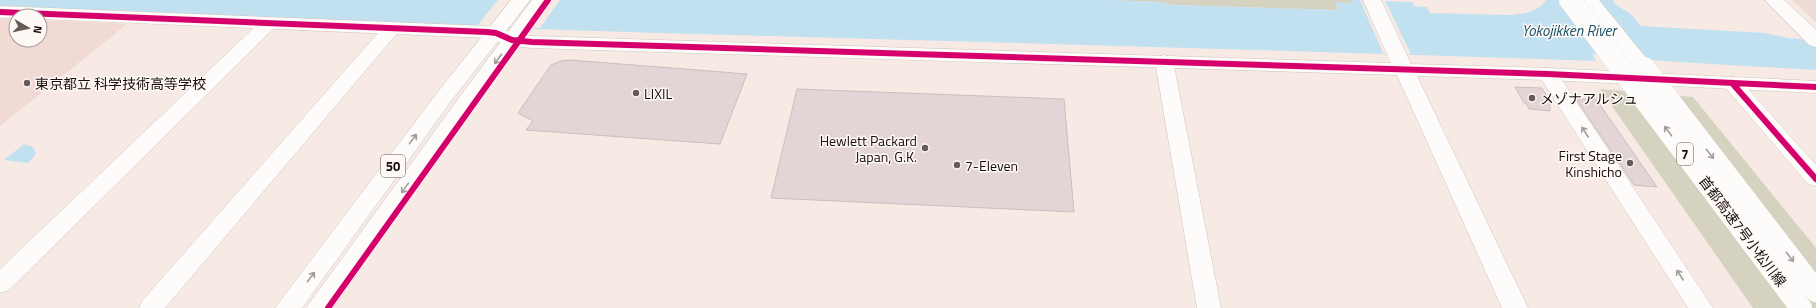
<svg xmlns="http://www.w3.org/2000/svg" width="1816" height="308" font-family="'Titillium Web','Noto Sans JP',sans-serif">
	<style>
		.built { fill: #f0dad3 }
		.medical { fill: #eddad4 }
		.green { fill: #d5d2c0 }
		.water { fill: #c2e1f0 }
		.pier { fill: #f7eae5 }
		.building { fill: #e3d4d5; stroke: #cabfbe }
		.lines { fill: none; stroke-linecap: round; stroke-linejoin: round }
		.street-casing { stroke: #cec4bf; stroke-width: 1 }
		.secondary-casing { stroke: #cec4bf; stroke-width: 1 }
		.primary-casing { stroke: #cec4bf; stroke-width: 1 }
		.highway-casing { stroke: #cec4bf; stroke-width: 1 }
		.street { fill: #fefcfb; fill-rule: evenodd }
		.secondary { fill: #fefcfb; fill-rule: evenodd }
		.primary { fill: #fefcfb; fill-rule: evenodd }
		.highway { fill: #fefcfb; fill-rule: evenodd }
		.highway-bridge-casing { stroke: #cec4bf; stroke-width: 22; stroke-linecap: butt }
		.highway-bridge { stroke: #fefcfb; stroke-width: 22 }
		.cycleway-casing { stroke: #fff9f6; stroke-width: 8 }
		.cycleway { stroke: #d6006c; stroke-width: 6 }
		.oneway { stroke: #a29d9b }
		.poi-dot { fill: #655b57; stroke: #fff9f6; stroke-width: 1.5 }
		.labels { text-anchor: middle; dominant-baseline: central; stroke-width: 3; stroke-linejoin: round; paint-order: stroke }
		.shield { fill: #fff9f6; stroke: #5d5451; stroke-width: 1 }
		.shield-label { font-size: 13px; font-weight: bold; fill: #170e0a }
		.poi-label { font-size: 14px; fill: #170e0a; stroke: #fff9f6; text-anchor: start }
		.street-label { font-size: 14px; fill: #170e0a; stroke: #fff9f6 }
		.water-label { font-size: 15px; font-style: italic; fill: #135169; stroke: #fff9f6 }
	</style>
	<rect width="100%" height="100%" fill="#f7eae5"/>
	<path class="built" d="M0,18l16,1v21h24v-20l87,4 -127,102z"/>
	<path class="medical" d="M1792,0h24v22z"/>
	<path class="green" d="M1105,0h255h-8l1,4 -17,-1 2,7 -164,-5 -16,-3z
		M1600,89l93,8 123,151v60h-63z"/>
	<path class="water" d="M0,0h1105l53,2 16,3 164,5 -2,-8 16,2 -1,-4 61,2 2,4 13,1 3,6 75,2c14,0 32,-2 41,-15h67l3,5 16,10 9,11 124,7 23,5 28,2v30l-155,-9 -69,-7 4,7c-532,-19 -1064,-28 -1596,-52z
		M24,144l9,3 3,7 -8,9 -24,-3z"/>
	<path class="pier" d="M498,0h62l-20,28 -63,-2z
		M1360,0l25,1 26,53 -28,-1z"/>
	<path class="building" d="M570,60l115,9 62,5 -27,70 -194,-14 7,-9 -15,-8 33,-48 10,-4z
		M1515,87l27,1 8,14v9l-21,-2 -3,-6h-2z
		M797,89l267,10 10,113 -303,-14z
		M1576,99h20l61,88 -23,-2z"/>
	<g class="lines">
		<g class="street-casing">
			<path id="street" d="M268,19l6,1 3,4 -3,4 -265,262 -9,3v-24l262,-249z
				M392,23l6,1 3,4 -3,4 -233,276h-26l3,-7 244,-277z
				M1164,55l7,2 2,4 48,247h-24l-42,-247 2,-4z
				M1548,68l7,2 3,4 155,234h-25l-150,-234 3,-4z
				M1732,77l7,2 77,86v21l-8,-2 -83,-97 -3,-4 3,-4z"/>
		</g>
		<g class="secondary-casing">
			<path id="secondary" d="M1363,0h18l30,64 137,4 268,13v12l-268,-13 -131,-4 111,232h-26l-105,-233 -865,-27 -20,-2 -25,-8 -447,-19v-3l-40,2v-12l487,20 16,3 13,6 16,1 859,27z
				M1765,0h19l32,30v17l-7,-2z"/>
		</g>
		<g class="primary-casing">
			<path id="primary" d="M511,0h19l-79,101 -149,207h-27l162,-215z
				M532,0h18l-72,99 -145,209h-27l158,-217z"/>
		</g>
		<g class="highway-casing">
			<path id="highway" d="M1580,0h19l52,64 3,4 -3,4 -7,2 -7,-2z"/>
		</g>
		<use href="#street" class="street"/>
		<use href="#secondary" class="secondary"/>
		<use href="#primary" class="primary"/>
		<use href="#highway" class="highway"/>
		<g class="highway-bridge-casing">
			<path id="highway-bridge" d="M1570,0l231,308
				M1644,68l172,223"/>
		</g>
		<use href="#highway-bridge" class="highway-bridge"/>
		<g class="cycleway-casing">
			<path id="cycleway" d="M0,12l487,20 9,1 16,7 20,2 1016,32 268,13
				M1732,83l84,96
				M328,308l220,-308"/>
		</g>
		<use href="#cycleway" class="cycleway"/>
	</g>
	<defs><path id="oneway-shaft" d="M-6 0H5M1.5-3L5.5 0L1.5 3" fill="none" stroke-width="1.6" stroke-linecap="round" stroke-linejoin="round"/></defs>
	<g class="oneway">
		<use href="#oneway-shaft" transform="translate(498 59) rotate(127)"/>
		<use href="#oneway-shaft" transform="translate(1668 131) rotate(-127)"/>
		<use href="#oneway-shaft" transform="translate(1585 132) rotate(-123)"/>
		<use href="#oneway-shaft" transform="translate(413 139) rotate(-53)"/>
		<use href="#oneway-shaft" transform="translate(1710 154) rotate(52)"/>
		<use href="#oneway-shaft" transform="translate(405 188) rotate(125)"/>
		<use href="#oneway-shaft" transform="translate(1790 257) rotate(52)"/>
		<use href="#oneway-shaft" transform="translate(1680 275) rotate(-123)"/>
		<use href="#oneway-shaft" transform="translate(311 277) rotate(-53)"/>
	</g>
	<g class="poi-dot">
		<circle cx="27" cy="83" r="4"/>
		<circle cx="636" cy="93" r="4"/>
		<circle cx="1532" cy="98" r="4"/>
		<circle cx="925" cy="148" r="4"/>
		<circle cx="1630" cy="163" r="4"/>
		<circle cx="957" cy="165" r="4"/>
	</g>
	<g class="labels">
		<g class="shield">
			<rect x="1677" y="143" width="16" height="22" rx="3"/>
			<rect x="381" y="155" width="24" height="22" rx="3"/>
		</g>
		<g class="shield-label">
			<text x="1685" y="154">7</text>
			<text x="393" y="166">50</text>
		</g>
		<g class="poi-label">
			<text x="35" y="83">東京都立 科学技術高等学校</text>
			<text x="644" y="93">LIXIL</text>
			<text x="1540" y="98">メゾナアルシュ</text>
			<text x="917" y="140" text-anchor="end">Hewlett Packard<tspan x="917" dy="16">Japan, G.K.</tspan></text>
			<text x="1622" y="155" text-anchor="end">First Stage<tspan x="1622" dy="16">Kinshicho</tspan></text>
			<text x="965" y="165">7-Eleven</text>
		</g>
		<g class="street-label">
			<text transform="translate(1743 231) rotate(53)">首都高速7号小松川線</text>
		</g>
		<g class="water-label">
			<text x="1569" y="30">Yokojikken River</text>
		</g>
	</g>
	<g transform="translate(28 28) rotate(99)"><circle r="19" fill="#fff9f6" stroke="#a29b98"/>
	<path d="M0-3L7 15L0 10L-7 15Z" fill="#655b57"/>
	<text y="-6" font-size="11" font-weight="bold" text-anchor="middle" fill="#170e0a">N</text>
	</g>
</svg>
